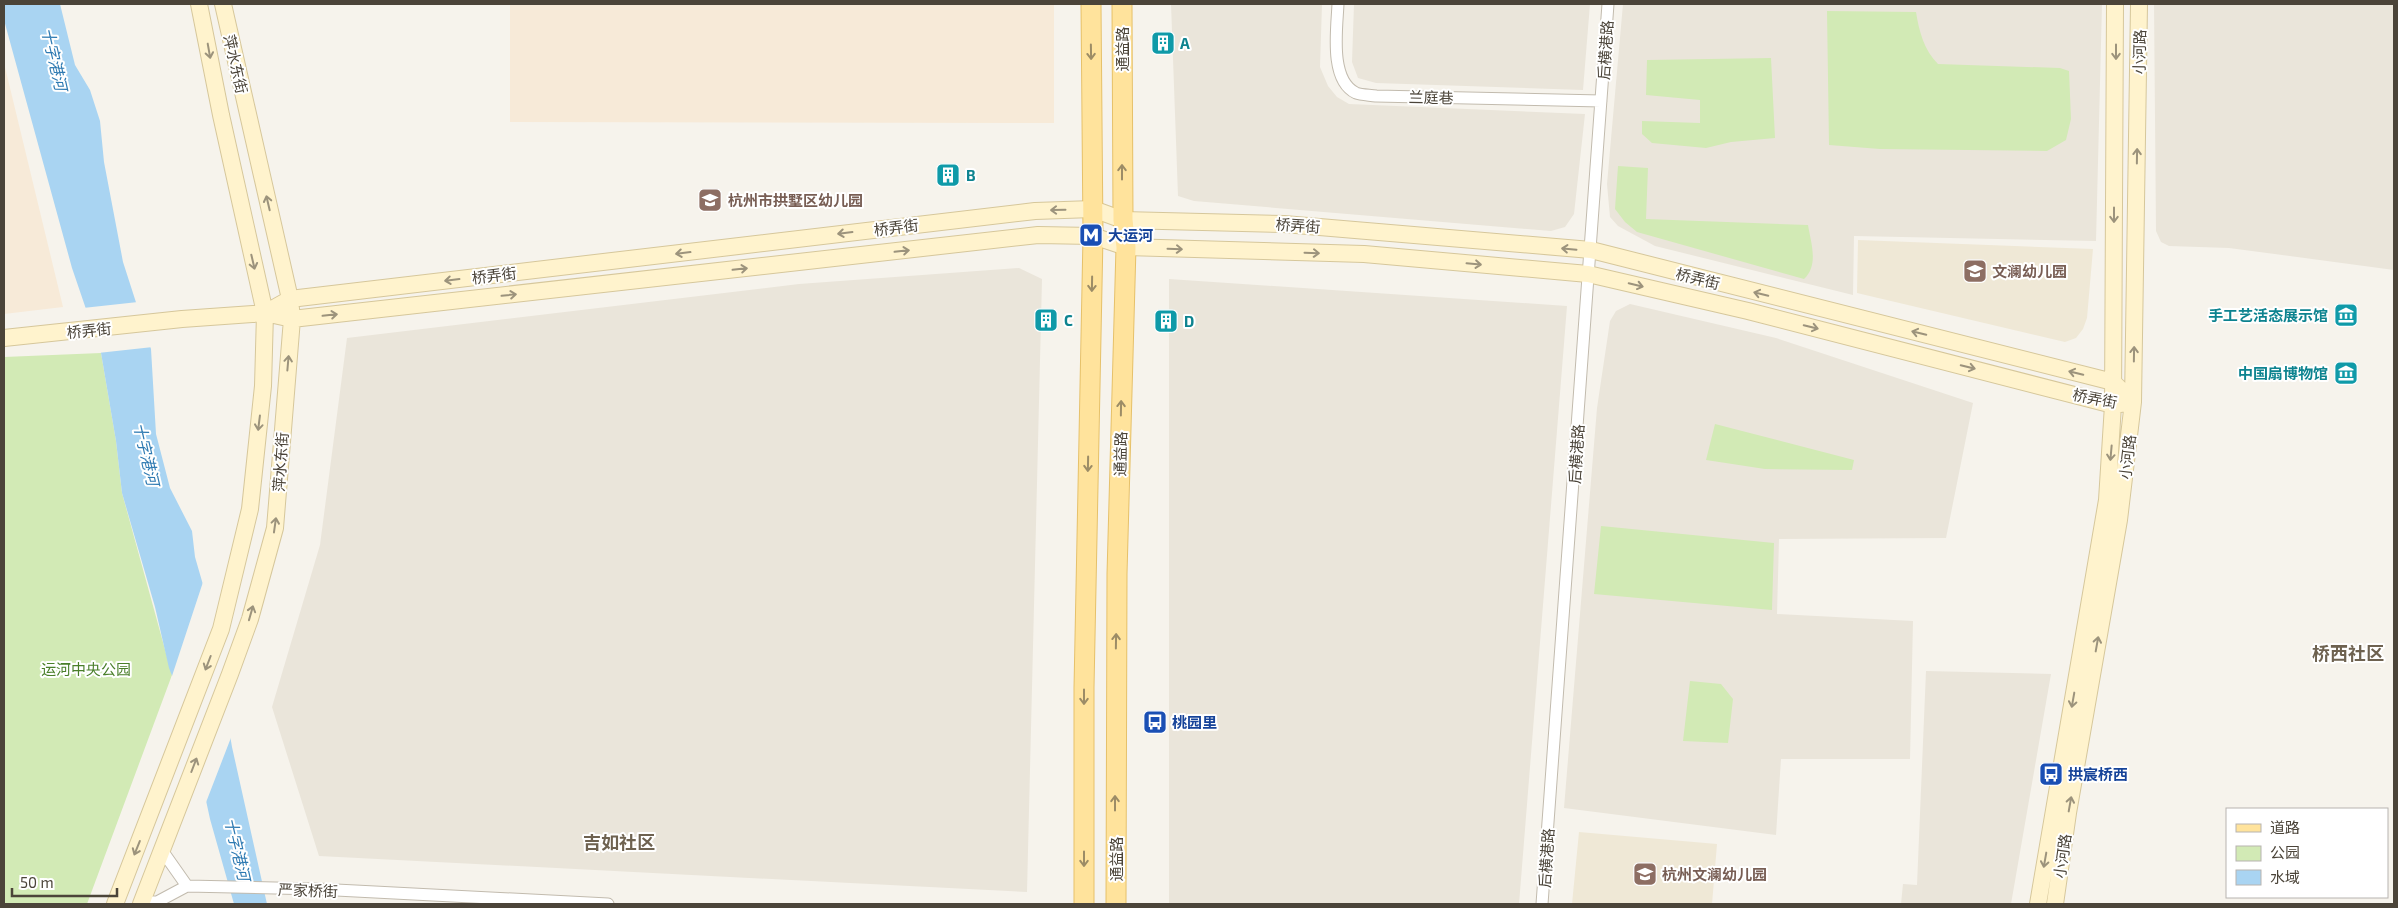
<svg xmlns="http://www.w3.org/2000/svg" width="2398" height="908" font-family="'Exo 2','Noto Sans SC',sans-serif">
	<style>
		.residential { fill: #eae5da }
		.commercial { fill: #f7ead8 }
		.education { fill: #efe8d6 }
		.green { fill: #d2eab5 }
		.water { fill: #a9d4f2 }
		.pier { fill: #f6f3ec }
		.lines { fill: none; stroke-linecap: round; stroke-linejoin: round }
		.street-casing { stroke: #c2bbae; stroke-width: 13 }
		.secondary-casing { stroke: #d6c79b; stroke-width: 18 }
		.primary-casing { stroke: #e6c16a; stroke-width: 21 }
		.street { stroke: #fff; stroke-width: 11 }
		.secondary { stroke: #fff3cd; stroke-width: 16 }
		.primary { stroke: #ffe39c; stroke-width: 19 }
		.oneway { stroke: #9c937c }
		.oneway2 { stroke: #9c8c66 }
		.labels { text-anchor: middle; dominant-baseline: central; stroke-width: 4; stroke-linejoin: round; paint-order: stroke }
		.culture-label { font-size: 15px; font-weight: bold; fill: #0d838f; stroke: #fff; text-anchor: start }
		.street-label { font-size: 15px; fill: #4b4439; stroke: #fff }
		.education-label { font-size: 15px; font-weight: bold; fill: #785e54; stroke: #fff; text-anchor: start }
		.transit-label { font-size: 15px; font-weight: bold; fill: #164399; stroke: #fff; text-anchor: start }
		.park-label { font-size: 15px; fill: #4a7f2a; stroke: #fff }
		.water-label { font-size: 16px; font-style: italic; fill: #2e7ab2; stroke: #fff }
		.quarter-label { font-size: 18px; font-weight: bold; fill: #6e6250; stroke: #fff }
	</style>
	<rect width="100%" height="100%" fill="#f6f3ec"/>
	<path class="residential" d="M1171,4h151l-2,63 8,19 9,11 12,7 236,10 -11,100 -9,13 -14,4 -357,-30 -16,-5z
		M1354,4h236l-7,86 -207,-7 -18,-5 -6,-16z
		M1623,4h479l-6,237 -242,-5 -1,59 -198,-49 -37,-20 -8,-9 -3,-33z
		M2154,4h240v266l-165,-22 -60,-2 -8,-4 -5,-11z
		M1019,268l23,11 -15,613 -708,-36 -47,-149 48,-162 27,-207 452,-54z
		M1169,279l398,27 -48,598h-350z
		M1630,304l146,34 197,65 -27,135 -167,1 -2,75 136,7 -3,138h-129l-5,76 -212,-27 33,-400 13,-87 6,-10z
		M1926,671l125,3 -40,230h-110l2,-20 14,1z"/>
	<path class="commercial" d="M510,4h544v119l-544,-1z
		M4,63l59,244 -59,7z"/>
	<path class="education" d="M1858,240l235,9 -6,69 -4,11 -7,9 -11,4 -208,-49z
		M1579,832l138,12 -5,60h-140z"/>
	<path class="green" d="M1827,11l89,1c3,19 8,38 22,52l122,4 9,3 2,48 -5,21 -19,11 -167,-2 -51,-4z
		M1771,58l4,80 -44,4 -25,6 -54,-5 -10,-9v-13l58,2v-23l-54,-5 1,-35z
		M1618,166l30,2 -2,51 162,6c3,18 11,40 -4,54l-167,-47 -12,-10 -10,-13z
		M101,353l15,88 6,52 50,182 -85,229h-83v-547z
		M1715,424l139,36 -2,10 -87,-1 -59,-9z
		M1601,526l173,17 -2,67 -178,-16z
		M1690,681l31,3 12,15 -5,44 -45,-2z"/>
	<path class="water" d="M4,4h56l15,61 15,25 10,31 4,41 19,100 28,87 5,85 14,54 22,43 3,26 11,38 26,152 35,157h-33l-24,-85 -22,-102 -19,-49 -14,-61 -33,-114 -6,-52 -15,-88 -29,-85 -68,-248z"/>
	<path class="pier" d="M138,302l15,45 -55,6 -15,-45z
		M204,579l28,156 -27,70 -20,-88 -14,-38z"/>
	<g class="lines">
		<g class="street-casing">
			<path id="street" d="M1338,4c-1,24 -9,76 18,89 5,2 14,2 20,3l225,5
				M161,849l26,37
				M141,902h16l30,-16 130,3 291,15
				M1542,904l66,-900"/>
		</g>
		<g class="secondary-casing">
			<path id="secondary" d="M265,313l25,-14 745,-88 58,-2 30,11 161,4 307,26 522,132 20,20
				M4,338l178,-19 83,-6 27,6 746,-84 55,1 33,11 238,7 224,20 160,37 365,94 20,-3
				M115,904l106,-275 29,-120 13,-123 2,-73 -44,-198 -22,-111
				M141,904l89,-230 20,-55 25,-91 17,-209 -2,-20 -67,-295
				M2038,904l69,-404 6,-95 2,-401
				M2055,904l13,-91 51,-293 14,-118 6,-398"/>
		</g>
		<g class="primary-casing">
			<path id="primary" d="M1084,904v-216l9,-452 -2,-232
				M1116,904l1,-330 9,-327 -3,-27 -1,-216"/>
		</g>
		<use href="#street" class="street"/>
		<use href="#secondary" class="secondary"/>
		<use href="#primary" class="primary"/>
	</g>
	<defs><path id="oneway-shaft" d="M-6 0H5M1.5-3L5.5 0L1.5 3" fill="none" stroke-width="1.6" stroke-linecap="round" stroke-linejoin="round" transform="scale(1.25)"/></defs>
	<g class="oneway">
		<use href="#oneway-shaft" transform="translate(209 51) rotate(80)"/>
		<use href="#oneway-shaft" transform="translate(2116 52) rotate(90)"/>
		<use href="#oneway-shaft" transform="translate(2137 156) rotate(-89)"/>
		<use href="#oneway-shaft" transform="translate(268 203) rotate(-103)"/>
		<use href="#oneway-shaft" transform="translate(1058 210) rotate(179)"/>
		<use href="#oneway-shaft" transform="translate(2114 215) rotate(90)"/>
		<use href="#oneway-shaft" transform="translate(845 233) rotate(173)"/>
		<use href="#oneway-shaft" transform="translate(1175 249) rotate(2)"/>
		<use href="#oneway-shaft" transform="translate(1569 249) rotate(-175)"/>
		<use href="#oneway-shaft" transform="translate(902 251) rotate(-6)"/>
		<use href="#oneway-shaft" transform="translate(683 253) rotate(173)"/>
		<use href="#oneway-shaft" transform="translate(1312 253) rotate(2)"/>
		<use href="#oneway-shaft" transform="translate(253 262) rotate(77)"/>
		<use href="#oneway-shaft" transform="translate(1474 264) rotate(5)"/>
		<use href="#oneway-shaft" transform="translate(740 269) rotate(-6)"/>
		<use href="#oneway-shaft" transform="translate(452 280) rotate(173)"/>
		<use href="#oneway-shaft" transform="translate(1636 285) rotate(13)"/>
		<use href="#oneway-shaft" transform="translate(1761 294) rotate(-166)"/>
		<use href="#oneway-shaft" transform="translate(509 295) rotate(-6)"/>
		<use href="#oneway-shaft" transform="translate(330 315) rotate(-6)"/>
		<use href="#oneway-shaft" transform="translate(1811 327) rotate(14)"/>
		<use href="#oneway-shaft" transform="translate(1919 333) rotate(-166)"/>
		<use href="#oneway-shaft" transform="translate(2134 354) rotate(-89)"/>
		<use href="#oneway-shaft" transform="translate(288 363) rotate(-85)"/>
		<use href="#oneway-shaft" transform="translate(1968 367) rotate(14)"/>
		<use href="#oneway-shaft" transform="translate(2076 373) rotate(-166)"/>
		<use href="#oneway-shaft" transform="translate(259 423) rotate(97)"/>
		<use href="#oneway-shaft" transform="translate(2111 453) rotate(95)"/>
		<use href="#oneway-shaft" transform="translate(275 525) rotate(-82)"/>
		<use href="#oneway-shaft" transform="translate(251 613) rotate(-74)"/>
		<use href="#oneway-shaft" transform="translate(2097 644) rotate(-80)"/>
		<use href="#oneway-shaft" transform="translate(208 663) rotate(111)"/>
		<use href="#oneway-shaft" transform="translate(2073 700) rotate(100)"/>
		<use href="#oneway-shaft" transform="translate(194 765) rotate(-69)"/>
		<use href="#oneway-shaft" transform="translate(2070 804) rotate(-80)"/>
		<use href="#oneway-shaft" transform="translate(137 848) rotate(112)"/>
		<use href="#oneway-shaft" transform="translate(2045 860) rotate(100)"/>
	</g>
	<g class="oneway2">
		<use href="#oneway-shaft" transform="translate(1091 52) rotate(89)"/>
		<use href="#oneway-shaft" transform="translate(1122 172) rotate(-90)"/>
		<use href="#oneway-shaft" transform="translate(1092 284) rotate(91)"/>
		<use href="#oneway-shaft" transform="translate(1121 408) rotate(-89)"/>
		<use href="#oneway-shaft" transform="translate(1088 464) rotate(91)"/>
		<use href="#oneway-shaft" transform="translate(1116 641) rotate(-89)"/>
		<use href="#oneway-shaft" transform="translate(1084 697) rotate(90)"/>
		<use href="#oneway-shaft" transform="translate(1115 803) rotate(-90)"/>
		<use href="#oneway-shaft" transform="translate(1084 859) rotate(90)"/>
	</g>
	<defs>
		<g id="building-square" transform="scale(1.25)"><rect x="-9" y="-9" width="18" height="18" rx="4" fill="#0f9aa8" stroke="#fff"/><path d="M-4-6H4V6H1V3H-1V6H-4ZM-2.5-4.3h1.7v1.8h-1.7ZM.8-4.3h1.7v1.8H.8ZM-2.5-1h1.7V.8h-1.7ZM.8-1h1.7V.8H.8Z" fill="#fff"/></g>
		<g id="school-square" transform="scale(1.25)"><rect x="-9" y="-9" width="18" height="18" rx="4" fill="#8d6e63" stroke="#fff"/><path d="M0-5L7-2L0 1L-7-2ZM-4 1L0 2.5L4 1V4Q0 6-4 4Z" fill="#fff"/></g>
		<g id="metro-square" transform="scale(1.25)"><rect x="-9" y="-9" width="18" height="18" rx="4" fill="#1a4fb4" stroke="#fff"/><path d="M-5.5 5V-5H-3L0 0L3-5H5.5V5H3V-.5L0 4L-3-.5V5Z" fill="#fff"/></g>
		<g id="museum-square" transform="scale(1.25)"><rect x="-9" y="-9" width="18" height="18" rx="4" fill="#0f9aa8" stroke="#fff"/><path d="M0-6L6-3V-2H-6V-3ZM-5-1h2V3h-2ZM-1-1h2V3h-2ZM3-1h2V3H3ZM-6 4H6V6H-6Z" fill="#fff"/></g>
		<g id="bus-square" transform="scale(1.25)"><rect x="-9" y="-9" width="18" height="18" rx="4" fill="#1a4fb4" stroke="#fff"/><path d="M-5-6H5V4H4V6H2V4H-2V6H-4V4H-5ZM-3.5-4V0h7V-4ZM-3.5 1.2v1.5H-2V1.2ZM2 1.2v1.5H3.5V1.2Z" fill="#fff"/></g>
	</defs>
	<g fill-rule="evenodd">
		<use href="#building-square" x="1163" y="43"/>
		<use href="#building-square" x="948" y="175"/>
		<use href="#school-square" x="710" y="200"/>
		<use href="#metro-square" x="1091" y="235"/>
		<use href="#school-square" x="1975" y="271"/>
		<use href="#museum-square" x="2346" y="315"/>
		<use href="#building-square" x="1046" y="320"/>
		<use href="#building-square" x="1166" y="321"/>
		<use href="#museum-square" x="2346" y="373"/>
		<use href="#bus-square" x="1155" y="722"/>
		<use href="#bus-square" x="2051" y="774"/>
		<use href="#school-square" x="1645" y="874"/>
	</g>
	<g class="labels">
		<g class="culture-label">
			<text x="1180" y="43">A</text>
			<text x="966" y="175">B</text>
			<text x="2328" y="315" text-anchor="end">手工艺活态展示馆</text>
			<text x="1064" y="320">C</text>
			<text x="1184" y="321">D</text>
			<text x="2328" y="373" text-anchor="end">中国扇博物馆</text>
		</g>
		<g class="street-label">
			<text transform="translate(1122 49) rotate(-90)">通益路</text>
			<text transform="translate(1605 50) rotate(-86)">后横港路</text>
			<text transform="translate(2139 52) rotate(-89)">小河路</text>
			<text transform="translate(236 64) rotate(77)">萍水东街</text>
			<text transform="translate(1431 97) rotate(1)">兰庭巷</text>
			<text transform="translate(1298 225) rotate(4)">桥弄街</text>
			<text transform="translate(896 227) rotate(-7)">桥弄街</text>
			<text transform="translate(494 275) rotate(-7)">桥弄街</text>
			<text transform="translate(1698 278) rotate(14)">桥弄街</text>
			<text transform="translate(89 330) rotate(-6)">桥弄街</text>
			<text transform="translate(2095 398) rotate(11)">桥弄街</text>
			<text transform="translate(1120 454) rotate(-89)">通益路</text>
			<text transform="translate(1576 454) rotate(-86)">后横港路</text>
			<text transform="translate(2127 457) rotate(-83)">小河路</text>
			<text transform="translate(280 462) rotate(-86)">萍水东街</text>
			<text transform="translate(2062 856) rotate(-82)">小河路</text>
			<text transform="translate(1546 858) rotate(-86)">后横港路</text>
			<text transform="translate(1116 859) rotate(-90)">通益路</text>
			<text transform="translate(308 890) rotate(2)">严家桥街</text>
		</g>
		<g class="education-label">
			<text x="728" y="200">杭州市拱墅区幼儿园</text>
			<text x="1992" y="271">文澜幼儿园</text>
			<text x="1662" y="874">杭州文澜幼儿园</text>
		</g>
		<g class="transit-label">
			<text x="1108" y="235">大运河</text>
			<text x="1172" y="722">桃园里</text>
			<text x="2068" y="774">拱宸桥西</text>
		</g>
		<g class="park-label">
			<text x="86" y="669">运河中央公园</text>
		</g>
		<g class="water-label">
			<text transform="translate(55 59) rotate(77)">十字港河</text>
			<text transform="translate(147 454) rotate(77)">十字港河</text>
			<text transform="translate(238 849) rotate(77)">十字港河</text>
		</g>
		<g class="quarter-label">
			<text x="2348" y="653">桥西社区</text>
			<text x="619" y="842">吉如社区</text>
		</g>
	</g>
	<rect width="2398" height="908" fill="none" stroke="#4b4439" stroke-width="10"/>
	<rect x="2226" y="808" width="162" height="90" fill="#ffffff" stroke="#b7b4b0"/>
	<rect x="2236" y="824" width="25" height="8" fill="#ffe39c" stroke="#b7b4b0"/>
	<text x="2270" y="833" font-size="15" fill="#4b4439">道路</text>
	<rect x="2236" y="846" width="25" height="15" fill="#d2eab5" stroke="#b7b4b0"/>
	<text x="2270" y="858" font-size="15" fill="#4b4439">公园</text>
	<rect x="2236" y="870" width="25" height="15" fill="#a9d4f2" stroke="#b7b4b0"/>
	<text x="2270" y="883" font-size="15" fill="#4b4439">水域</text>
	<path d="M12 888v8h105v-8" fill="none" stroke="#4b4439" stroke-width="2.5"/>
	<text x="20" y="888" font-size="15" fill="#4b4439" stroke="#ffffff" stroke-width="4" paint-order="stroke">50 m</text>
</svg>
